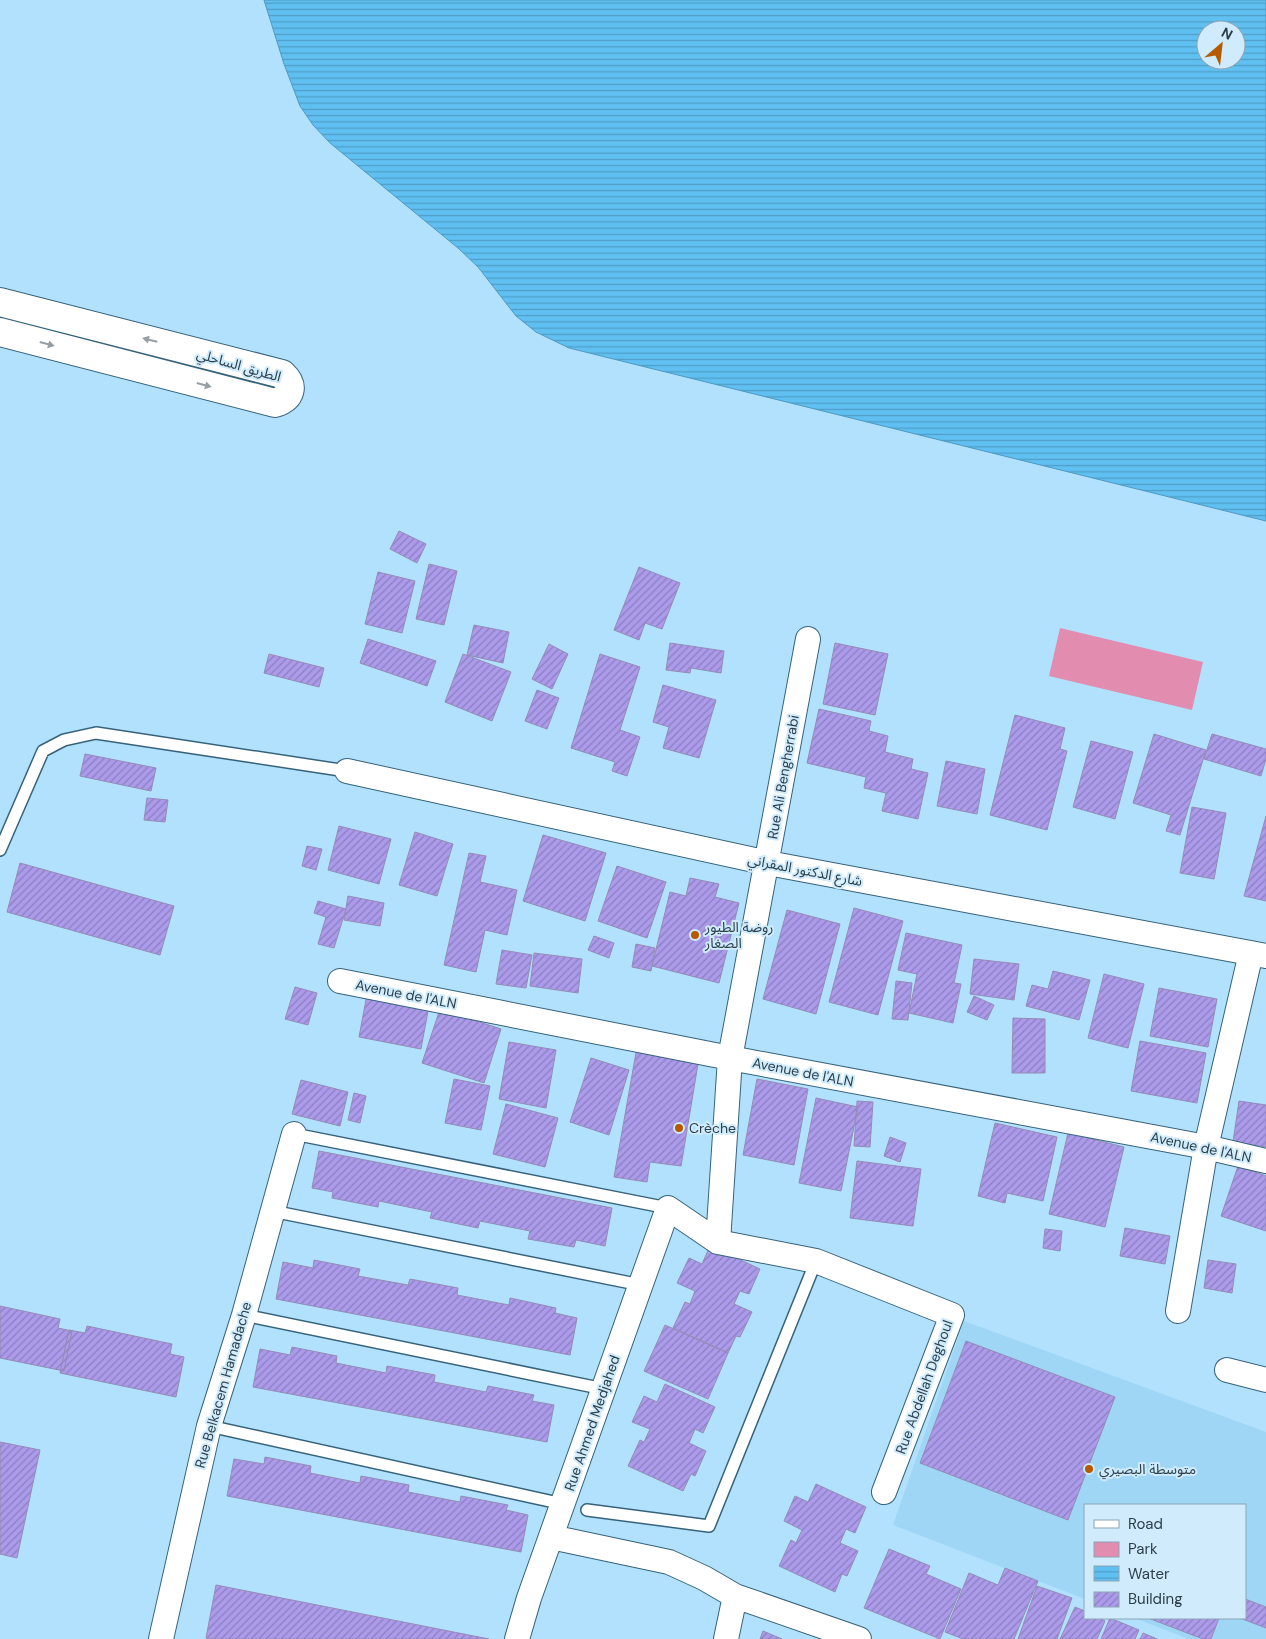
<svg xmlns="http://www.w3.org/2000/svg" width="1266" height="1639" font-family="'DM Sans','Noto Sans Arabic',sans-serif">
	<style>
		.built { fill: #9fd6f6 }
		.park { fill: #e28cb0 }
		.water { fill: url(#water-rules); stroke: #5099c0; fill-rule: evenodd }
		.building { fill: url(#building-hatch); stroke: #948bb6 }
		.lines { fill: none; stroke-linecap: round; stroke-linejoin: round }
		.service-casing { stroke: #36637b; stroke-width: 14 }
		.minor-casing { stroke: #36637b; stroke-width: 26 }
		.tertiary-casing { stroke: #36637b; stroke-width: 30 }
		.service { stroke: #fff; stroke-width: 11 }
		.minor { stroke: #fff; stroke-width: 24 }
		.tertiary { stroke: #fff; stroke-width: 28 }
		.oneway { fill: #969fa4 }
		.poi-dot { fill: #b55a00; stroke: #cfebfc; stroke-width: 2 }
		.labels { text-anchor: middle; dominant-baseline: central; stroke-width: 4; stroke-linejoin: round; paint-order: stroke }
		.street-label { font-size: 14px; fill: #2c3f4a; stroke: #cfebfc }
		.poi-label { font-size: 14px; fill: #2c3f4a; stroke: #cfebfc; text-anchor: start }
	</style>
	<defs>
		<pattern id="water-rules" width="6" height="5" patternUnits="userSpaceOnUse" patternTransform="scale(1.25)"><rect width="6" height="5" fill="#60c0f2"/><path d="M0 2.5h6" fill="none" stroke="#4f9dc6"/></pattern>
		<pattern id="building-hatch" width="6" height="6" patternUnits="userSpaceOnUse" patternTransform="scale(1.25)"><rect width="6" height="6" fill="#ac9aea"/><path d="M-1 1l2-2M0 6l6-6M5 7l2-2" fill="none" stroke="#8c7fc0"/></pattern>
	</defs>
	<rect width="100%" height="100%" fill="#b1e1fd"/>
	<path class="built" d="M964,1321l302,111v207h-77l-55,-21h111v-113h-160v94l-192,-74z"/>
	<path class="park" d="M1060,628l143,34 -11,48 -143,-34z"/>
	<path class="water" d="M264,0h1002v521l-697,-173 -33,-16 -20,-16 -38,-49 -20,-19 -128,-105 -17,-18 -13,-19 -16,-42zM1206,30h30v30h-30z"/>
	<path class="building" d="M399,531l27,13 -9,19 -27,-14z
		M429,564l28,7 -13,54 -28,-6z
		M639,567l41,16 -18,46 -17,-6 -6,17 -25,-10z
		M378,572l37,9 -13,52 -37,-9z
		M474,625l35,7 -6,31 -36,-8z
		M368,639l68,22 -9,25 -67,-23z
		M670,643l54,8 -3,22 -30,-5 -1,5 -24,-3z
		M835,643l53,11 -13,61 -52,-11z
		M549,644l19,10 -16,35 -20,-10z
		M269,654l55,14 -5,19 -55,-14z
		M463,654l48,18 -19,49 -47,-19z
		M600,654l40,13 -20,63 20,7 -13,39 -15,-5 3,-9 -44,-14z
		M663,685l53,15 -17,58 -36,-10 6,-21 -16,-5z
		M537,690l22,8 -12,31 -22,-8z
		M819,709l52,12 -2,10 19,5 -3,16 28,7 -2,10 17,4 -10,46 -36,-8 4,-18 -22,-5 2,-11 -59,-14z
		M1015,715l50,13 -5,21 7,2 -20,79 -57,-15z
		M1154,734l52,16 -26,85 -14,-4 5,-16 -38,-12z
		M1212,734l54,15v10l-5,17 -57,-17z
		M1091,741l42,11 -18,67 -42,-12z
		M85,754l71,14 -5,23 -71,-15z
		M946,761l39,8 -8,45 -40,-8z
		M147,798l21,2 -3,22 -21,-2z
		M1192,807l34,6 -12,66 -34,-6z
		M1266,816v85l-22,-5z
		M339,826l52,13 -12,45 -51,-14z
		M415,832l38,12 -16,52 -38,-11z
		M543,835l63,18 -21,68 -62,-20z
		M307,846l15,3 -6,21 -14,-4z
		M469,853l17,3 -6,26 37,8 -10,45 -22,-5 -9,42 -32,-7z
		M20,863l154,43 -14,49 -153,-43z
		M617,866l49,16 -19,56 -49,-17z
		M690,878l29,6 -4,13 24,6 -20,80 -67,-17 18,-74 16,4z
		M348,896l36,7 -4,23 -36,-6z
		M318,901l28,8 -12,39 -16,-4 8,-27 -12,-4z
		M854,908l49,13 -25,94 -49,-13z
		M787,910l53,14 -24,90 -53,-15z
		M906,933l56,12 -8,38 7,1 -8,39 -44,-10 8,-39 -19,-4z
		M594,936l20,7 -5,15 -21,-8z
		M636,944l19,4 -4,23 -19,-4z
		M502,950l30,5 -6,33 -30,-4z
		M534,953l48,6 -4,34 -48,-7z
		M974,959l45,5 -5,36 -44,-6z
		M1053,971l37,9 -11,40 -53,-14 6,-21 16,4z
		M1104,974l40,10 -16,64 -40,-10z
		M896,981l16,2 -4,37 -16,-1z
		M295,987l22,6 -9,32 -23,-6z
		M1159,988l58,11 -9,48 -58,-11z
		M368,989l62,11 -9,49 -62,-12z
		M974,996l20,9 -7,15 -20,-8z
		M440,1009l61,20 -17,54 -62,-20z
		M1013,1018l32,1v54h-33z
		M1140,1041l66,12 -9,50 -66,-12z
		M509,1042l47,8 -10,58 -47,-9z
		M637,1047l62,11 -18,108 -31,-4 -3,20 -33,-5z
		M591,1058l38,12 -20,65 -39,-13z
		M454,1079l36,7 -9,44 -36,-7z
		M757,1079l51,10 -14,76 -51,-10z
		M301,1080l47,12 -8,34 -48,-12z
		M354,1093l12,3 -6,27 -12,-3z
		M816,1098l42,9 -17,84 -42,-8z
		M857,1101l16,1 -3,45 -16,-1z
		M1239,1101l27,4v42l-33,-5z
		M506,1104l52,14 -13,49 -52,-13z
		M995,1123l62,14 -14,64 -36,-8 -2,10 -27,-7z
		M1068,1133l56,14 -19,80 -56,-13z
		M890,1137l16,6 -6,19 -16,-6z
		M319,1151l293,57 -7,38 -29,-6 -2,7 -46,-8 2,-8 -50,-10 -2,7 -48,-10 2,-6 -53,-11 -1,6 -46,-9 1,-6 -21,-4z
		M857,1161l64,8 -8,57 -63,-8z
		M1238,1166l28,10v55l-45,-15z
		M1125,1228l45,8 -5,28 -45,-8z
		M1045,1229l17,2 -2,20 -17,-3z
		M710,1246l50,23 -11,25 -9,-3 -6,13 18,8 -12,25 -4,-1 -8,17 -55,-25 12,-26 5,2 5,-13 -18,-8 12,-25 13,6z
		M314,1260l46,9 -2,7 50,9 2,-6 48,9 -1,7 52,10 1,-7 46,10 -1,5 22,5 -7,37 -294,-56 7,-37 30,6z
		M1208,1260l28,4 -4,29 -28,-5z
		M0,1306l60,13 -2,9 14,3 -8,40 -64,-13z
		M665,1325l63,28 -20,46 -64,-28z
		M87,1326l85,18 -2,10 14,3 -8,40 -116,-24 9,-43 16,3z
		M966,1341l149,56 -47,123 -148,-57z
		M292,1347l45,9 -1,7 50,10 1,-7 48,9 -1,7 52,10 2,-6 46,9 -2,6 22,4 -7,37 -294,-55 7,-38 30,6z
		M665,1384l50,23 -12,26 -8,-4 -6,14 17,8 -11,25 -4,-2 -8,17 -55,-25 12,-26 4,2 6,-13 -18,-7 12,-26 13,6z
		M0,1442l40,8 -23,108 -17,-4z
		M265,1457l46,9 -1,7 50,10 1,-7 48,9 -1,7 52,10 1,-6 47,9 -2,5 22,5 -7,37 -294,-56 7,-37 30,5z
		M816,1484l50,23 -11,26 -9,-4 -6,14 18,8 -11,25 -5,-2 -7,18 -56,-26 12,-26 5,3 6,-13 -18,-9 11,-25 13,6z
		M889,1549l41,17 -4,8 35,15 -21,50 -76,-31z
		M1005,1568l33,13 -24,58h-51l-18,-7 24,-59 29,12z
		M216,1585l273,54h-279l-4,-1z
		M1037,1586l35,12 -15,41h-39z
		M1245,1599l21,8v21l-26,-10h5z
		M1075,1607l10,4v7h14l6,3 -8,18h-37z
		M1110,1618l29,12 -4,9h-34z
		M1148,1618h71l-8,21h-8z
		M763,1631l19,8h-22z
		M1143,1633l14,6h-17z"/>
	<g class="lines">
		<g class="service-casing">
			<path id="service" d="M0,850l43,-99 21,-11 32,-7 251,38
				M294,1134l374,74
				M272,1211l369,74
				M244,1315l360,74
				M209,1426l354,78
				M587,1510l122,16 107,-265"/>
		</g>
		<g class="minor-casing">
			<path id="minor" d="M347,771l421,92 498,93
				M340,981l390,77 476,89 60,14
				M718,1242l12,-184 78,-419
				M1178,1311l28,-164 45,-194
				M1227,1370l39,10
				M551,1537l118,25 35,16 31,18 124,43
				M161,1639l48,-213 35,-111 50,-181
				M517,1639l12,-41 139,-390 50,34 98,19 136,54 -68,177
				M726,1639l9,-43"/>
		</g>
		<g class="tertiary-casing">
			<path id="tertiary" d="M0,302l282,72c13,12 9,24 -7,29l-275,-71"/>
		</g>
		<use href="#service" class="service"/>
		<use href="#minor" class="minor"/>
		<use href="#tertiary" class="tertiary"/>
	</g>
	<defs><path id="oneway-solid" d="M-6-.8H1V-3.2L6.5 0L1 3.2V.8H-6Z" transform="scale(1.25)"/></defs>
	<g class="oneway">
		<use href="#oneway-solid" transform="translate(150 340) rotate(-166)"/>
		<use href="#oneway-solid" transform="translate(47 344) rotate(15)"/>
		<use href="#oneway-solid" transform="translate(204 385) rotate(15)"/>
	</g>
	<g class="poi-dot">
		<circle cx="695" cy="935" r="5"/>
		<circle cx="679" cy="1128" r="5"/>
		<circle cx="1089" cy="1469" r="5"/>
	</g>
	<g class="labels">
		<g class="street-label">
			<text transform="translate(239 365) rotate(16)">الطريق الساحلي</text>
			<text transform="translate(783 777) rotate(-80)">Rue Ali Bengherrabi</text>
			<text transform="translate(805 870) rotate(11)">شارع الدكتور المقراني</text>
			<text transform="translate(406 994) rotate(11)">Avenue de l'ALN</text>
			<text transform="translate(803 1072) rotate(11)">Avenue de l'ALN</text>
			<text transform="translate(1201 1147) rotate(12)">Avenue de l'ALN</text>
			<text transform="translate(223 1385) rotate(-74)">Rue Belkacem Hamadache</text>
			<text transform="translate(924 1387) rotate(-70)">Rue Abdellah Deghoul</text>
			<text transform="translate(592 1423) rotate(-71)">Rue Ahmed Medjahed</text>
		</g>
		<g class="poi-label">
			<text x="705" y="927">روضة الطيور<tspan x="705" dy="16">الصغار</tspan></text>
			<text x="689" y="1128">Crèche</text>
			<text x="1099" y="1469">متوسطة البصيري</text>
		</g>
	</g>
	<rect x="1084" y="1504" width="162" height="115" fill="#cfebfc" stroke="#8ea6b5"/>
	<rect x="1094" y="1520" width="25" height="8" fill="#ffffff" stroke="#8ea6b5"/>
	<text x="1128" y="1529" font-size="15" fill="#2c3f4a">Road</text>
	<rect x="1094" y="1542" width="25" height="15" fill="#e28cb0" stroke="#8ea6b5"/>
	<text x="1128" y="1554" font-size="15" fill="#2c3f4a">Park</text>
	<rect x="1094" y="1566" width="25" height="15" fill="url(#water-rules)" stroke="#8ea6b5"/>
	<text x="1128" y="1579" font-size="15" fill="#2c3f4a">Water</text>
	<rect x="1094" y="1592" width="25" height="15" fill="url(#building-hatch)" stroke="#8ea6b5"/>
	<text x="1128" y="1604" font-size="15" fill="#2c3f4a">Building</text>
	<g transform="translate(1221 45) rotate(28)"><circle r="24" fill="#cfebfc" stroke="#8ea6b5"/>
	<path d="M0-4L9 19L0 12L-9 19Z" fill="#b55a00"/>
	<text y="-8" font-size="14" font-weight="bold" text-anchor="middle" fill="#2c3f4a">N</text>
	</g>
</svg>
